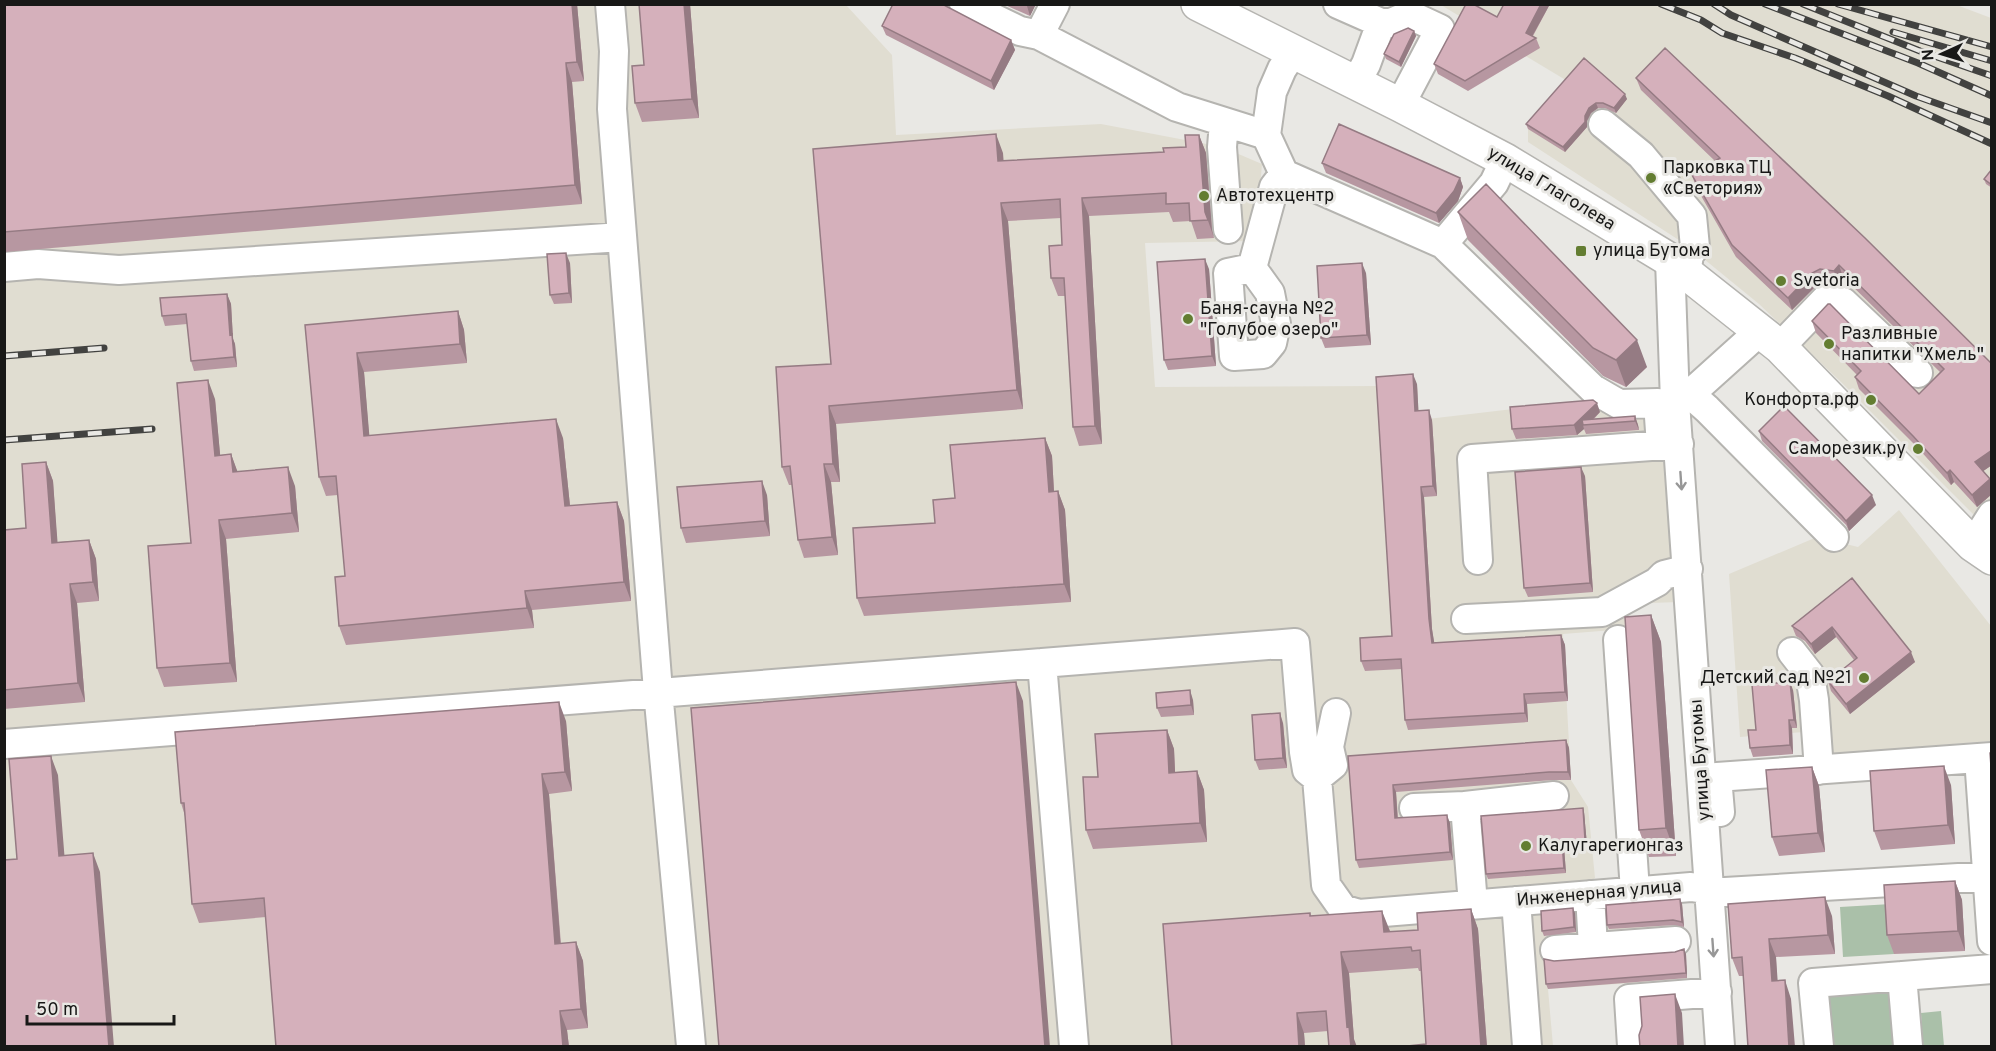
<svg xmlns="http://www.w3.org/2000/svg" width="1996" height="1051" font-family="Overpass,sans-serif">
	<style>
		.built { fill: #e0ddd1 }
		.green { fill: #aac0a9 }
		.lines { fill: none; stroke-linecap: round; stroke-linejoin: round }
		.minor-casing { stroke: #b5b4b0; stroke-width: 32 }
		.major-casing { stroke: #b5b4b0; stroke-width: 36 }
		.minor { stroke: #fff; stroke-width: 28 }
		.major { stroke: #fff; stroke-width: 33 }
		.rail-casing { stroke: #424240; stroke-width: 7 }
		.rail { stroke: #e9e8e4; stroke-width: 4.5; stroke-dasharray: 14; stroke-linecap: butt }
		.wall { fill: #b797a1 }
		.shaded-wall { fill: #957b83 }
		.building { fill: #d5b0bb; stroke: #957b83; stroke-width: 1.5 }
		.oneway { stroke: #979797 }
		.poi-dot { fill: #637d31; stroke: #e9e8e4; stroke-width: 2 }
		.labels { text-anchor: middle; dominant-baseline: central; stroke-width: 6; stroke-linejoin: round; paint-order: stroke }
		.poi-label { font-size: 18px; fill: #181817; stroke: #e9e8e4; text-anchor: start }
		.street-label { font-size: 18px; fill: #181817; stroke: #e9e8e4 }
	</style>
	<rect width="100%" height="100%" fill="#e9e8e4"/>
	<path class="built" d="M1954,4l37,14v514l-150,-150 -82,-78 -71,-58 -160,-104v-13l41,-47 -128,-77z
		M5,5h841l46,50 4,80 205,-11 121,23 40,17 -4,48 -9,29 -104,2 10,144 224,-1 38,-2 2,36 249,-29 10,211 -54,2 2,25 -63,5 8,146 17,27 7,71 -51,33 138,-10 5,78 -139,10 5,57h-1548z
		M1899,510l92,116v115l-160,13 -2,-24 -89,7 -11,-163 88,-37 41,10z"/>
	<path class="green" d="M1891,904l3,50 -51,3 -3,-50z
		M1894,985l4,61h-70l-4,-57z
		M1941,1011l3,35h-21l-2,-33z"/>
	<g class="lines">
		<g class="minor-casing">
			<path id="minor" d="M610,4l4,47 -2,58 46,582 33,355
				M964,4l56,27 19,4
				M1055,4l-16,31 138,72 89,28 18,39 159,70 150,145 26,15 39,-1 3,42
				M1338,4l43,19h10l19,-8 30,14 -40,76
				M1355,84l11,-20 15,-41
				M1224,122l-2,25 6,82
				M1603,124l38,31 51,61 3,31 -6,8 -3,18
				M1266,135l6,-43 10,-23 12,-18
				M1443,244l51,-61 11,-23
				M1670,260l5,142 45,644
				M4,267l34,-3 81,6 503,-33
				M1252,268l18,25 6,31 -4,19 -9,11 -29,2 -6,-83 24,-5 22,-81 10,-13
				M1780,347l48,-50 15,5 75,71
				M1690,394l17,15 127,128
				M1674,402l16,-8 70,-63
				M1973,545l19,-30
				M1478,560l-6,-101 207,-15
				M1466,619l136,-7 55,-30 7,-7 24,-6
				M1618,640l17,251
				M1792,652l18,23 4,25 5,70
				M4,744l1038,-81
				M1979,758l13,183
				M1317,778l9,107 17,24 16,5 332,-27 34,5 267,-16
				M1465,806l89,-10
				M1414,808l51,-2 8,98
				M1720,812l-3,-35 275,-20
				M1590,895l3,52
				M1516,901l11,145
				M1555,950l121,-9
				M1902,976l6,70
				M1074,1046l-32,-383 253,-20 9,109 3,18 10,8 16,-13 -4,-18 7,-34
				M1632,1046l-3,-47 88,-7
				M1819,1046l-6,-63 179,-14"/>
		</g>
		<g class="major-casing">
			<path id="major" d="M1198,4l202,101 105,55 165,100 110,87 193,198 19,13"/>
		</g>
		<use href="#minor" class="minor"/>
		<use href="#major" class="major"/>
		<g class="rail-casing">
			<path id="rail" d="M1661,4l40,16 21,13 73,25 93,38 104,48
				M1714,4l17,11 185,81 76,27
				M1765,4l153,59 74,33
				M1803,4l117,47 72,25
				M1838,4l154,43
				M1893,32l99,29
				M4,356l100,-8
				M4,440l148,-11"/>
		</g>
		<use href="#rail" class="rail"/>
	</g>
	<path class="wall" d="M4,4h573l7,77 -12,1 10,122 -578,48z
		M639,4h51l9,114 -57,4 -7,-19 9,-38z
		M1003,4h33l-6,12z
		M1550,4l-17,32 3,2 4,10 -72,43 -30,-17 -4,-10 63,-47z
		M882,26l129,14 4,10 -21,40 -108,-55z
		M1414,31l2,5 -15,31 -15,-8 -2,-5z
		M1584,58l43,41 -11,14 -11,-5h-7l-7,5 -4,8v6l-22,25 -37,-23 -2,-5z
		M1636,78l356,286v101l-9,6 7,8 2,3v12l-15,13 -23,-25 -3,3 -33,-37 -59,-59 -4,-12 2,-2 -41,-42 -4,-12 107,73 21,-22 -97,-95 -5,6 -13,-2 -8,4 -25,25 -56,-53 -40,-70 -4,-12 23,-14 -74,-71z
		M1199,135l7,18 6,77 2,8 -17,1 -6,-18 -18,1 -4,-10 -80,4 13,228 -23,2 -6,-19 -8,-131h-7l-7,-18 11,-33 -1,-27 -53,3 15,188 -187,15 4,58h-9l7,73 -34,3 -6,-18 -6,-55h-3l-7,-18 49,-103 172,-211v8l161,-9 22,-5z
		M1322,163l138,15 3,9 -5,14 -19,22 -113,-50z
		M1992,169v19l-6,-4 -2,-5z
		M1458,212l189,155 -21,20 -23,-11 -135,-136z
		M570,263l2,40 -18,1 -4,-9z
		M1209,269l7,97 -48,4 -4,-10z
		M1366,273l5,72 -46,3 -4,-10z
		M227,294l4,10 2,35 2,5 2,23 -43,4 -3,-10 -4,-37 -22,2 -3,-10z
		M458,311l6,19 3,33 -103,9 5,64 194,2 7,68 47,-4 7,19 7,80 -99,9 2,18 -188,17 -7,-19 6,-50 -7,-81 -12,1 -7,-19 -14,-152z
		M1417,384l1,27 14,9 5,76 -13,1 8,132 2,14 127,-8 4,10 3,56 -41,3 1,18 -120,8 -3,-10 -3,-51 -37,2 -4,-10 31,-25z
		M215,399l5,56 11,-1 6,17 58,15 4,46 -73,7 11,143 -73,5 -7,-19 34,-125z
		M1600,412l-6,7 41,-3 3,9 1,5 -53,4 -2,-5 -7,6 -61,4 -4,-10z
		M1759,431l117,74 -27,26 -3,-6 -84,-84z
		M1045,438l7,18 2,36 4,-1 7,19 6,92 -207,14 -7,-18 78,-75 20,-25z
		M46,462l7,19 4,61 32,-2 7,19 3,42 -22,2 8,99 -81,7v-179l22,-2z
		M1585,476l8,116 -65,5 -4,-9z
		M767,495l3,41 -84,7 -5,-15z
		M1852,578l63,84 -65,52 -19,-23 -3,-10 26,-21 -18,-23 -21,17 -10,-13 -9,-5 -4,-10z
		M1651,615l10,27 15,214 -27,1 -10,-27z
		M1793,690l4,38h-5l1,26 -40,3 -3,-9z
		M1193,700l1,15 -33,2 -4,-9z
		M566,721l6,70 -23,3 12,150 15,-2 7,19 5,67 -21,2 2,17h-293l-10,-130 -67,6 -7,-19 -7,-88 -4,-13z
		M1283,723l4,45 -28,2 -4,-10z
		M1167,730l7,19 1,23 22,-1 7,19 3,52 -114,7 -7,-19 12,-53z
		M1566,740l3,8 2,32h-19l-156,12 2,26 52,5 3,37 -94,8 -3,-8 -8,-104z
		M1812,767l7,19 6,66 -46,4 -7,-19z
		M1951,785l4,59 -74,6 -7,-19z
		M1583,808l1,4 3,33 -23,2 2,26 -78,6 -2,-5z
		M1955,881l7,19 3,51 -71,3 -7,-19z
		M1680,899l2,5 2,23 -9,-2 -66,4 -2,-4z
		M1728,904l104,12 3,38 -59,3 1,24 14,18 -48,-23h-4l-7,-18z
		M1471,909l7,20 9,118h-89l28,-3 -5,-73h-2l-1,-3 -69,5 5,66 -26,-8 -24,2 1,14h-133l138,-134 1,3 79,16 28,-2z
		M1575,913l1,19 -32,4 -2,-5z
		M1686,954l1,24 -139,11 -2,-5 8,-23z"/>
	<path class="shaded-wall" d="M572,4h5l7,77 -7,-19z
		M684,4h6l9,114 -7,-19z
		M1028,4h8l-6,12 -3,-10z
		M1541,4h9l-21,38 -3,-9z
		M1414,31l2,5 -15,31 -2,-5z
		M1011,40l4,10 -21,40 -3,-9z
		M566,63l6,19 10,122 -7,-19z
		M1625,94l2,5 -11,14 -2,-5z
		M1596,103l2,5 -7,5 -4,8v6l-22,25 -2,-5 22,-31 4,-8z
		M996,134l7,19 2,26 -7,-18z
		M1199,135l7,18 6,77 2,8 -9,-26z
		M1460,178l3,9 -5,14 -19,22 -3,-10z
		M1082,198l7,18 13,228 -7,-18z
		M1001,203l7,18 15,188 -6,-19z
		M566,253l4,10 2,40 -3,-10z
		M1205,259l4,10 7,97 -4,-10z
		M1362,263l4,10 5,72 -4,-10z
		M1839,265l4,12 -5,6 -4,-12z
		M1812,273l5,12 -25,25 -4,-12z
		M227,294l4,10 2,35 2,5 2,23 -3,-10 -4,-22z
		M458,311l6,19 3,33 -7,-19z
		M1637,340l10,27 -21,20 -10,-27z
		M357,353l7,19 7,83 -7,-19z
		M1413,374l4,10 2,36 -4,-9z
		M208,380l7,19 7,76 -7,-19z
		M1597,403l3,9 -12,12 -5,1 1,4 -7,6 -3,-10z
		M829,406l7,18 4,58 -7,-18z
		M1429,410l3,10 5,76 -4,-10z
		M1635,416l3,9 1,5 -4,-9z
		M556,419l7,19 9,87 -7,-19z
		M1045,438l7,18 3,54 -6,-18z
		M1992,450v15l-13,9 -4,-12z
		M231,454l7,19 -5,-1z
		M46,462l7,19 6,81 -7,-19z
		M824,464l7,18 7,73 -6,-18z
		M288,467l7,19 4,46 -7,-19z
		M1581,467l4,9 8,116 -3,-9z
		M1950,470l4,12 -3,3 -4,-12z
		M1990,479l2,3v12l-15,13 -5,-12z
		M762,481l5,14 3,41 -5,-15z
		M1421,487l3,10 8,132 4,24 -4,-10 -3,-24z
		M1058,491l7,19 6,92 -7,-18z
		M1872,495l4,10 -27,26 -3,-10z
		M617,502l7,19 7,80 -7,-19z
		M219,520l7,19 11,143 -7,-19z
		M89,540l7,19 3,42 -6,-19z
		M70,584l7,19 8,99 -7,-19z
		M525,591l7,19 2,18 -7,-20z
		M1651,615l10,27 15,214 -10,-28z
		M1832,627l4,10 -21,17 -4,-10z
		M1561,635l4,10 3,56 -3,-9z
		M1911,652l4,10 -65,52 -4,-10z
		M1016,682l7,19 27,346h-5z
		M1790,682l3,8 4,38 -3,-8z
		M1190,690l3,10 1,15 -3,-10z
		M1524,694l3,10 1,18 -3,-9z
		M559,702l7,19 6,70 -7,-19z
		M1280,713l3,10 4,45 -4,-10z
		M1789,720l3,8 1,26 -3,-9z
		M1167,730l7,19 2,43 -7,-19z
		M1566,740l3,8 2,32 -3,-8z
		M51,756l7,19 8,100 -7,-19z
		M1944,766l7,19 4,59 -7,-19z
		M1812,767l7,19 6,66 -7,-19z
		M1197,771l7,19 3,52 -7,-19z
		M542,774l7,20 13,169 -7,-19z
		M1393,785l3,7 2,34 -3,-8z
		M1583,808l1,4 3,33 -2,-5z
		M1447,815l3,8 3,37 -3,-8z
		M1562,842l2,5 2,26 -2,-5z
		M93,853l7,19 14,175h-5z
		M1955,881l7,19 3,51 -7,-20z
		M1825,897l7,19 3,38 -7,-19z
		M1680,899l2,5 2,23 -2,-5z
		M1573,908l2,5 1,19 -2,-5z
		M1471,909l7,20 9,118h-6z
		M1382,911l8,20 1,18 -7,-17z
		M1769,939l7,18 3,43 -7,-19z
		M576,942l7,19 5,67 -7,-19z
		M1684,949l2,5 1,24 -1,-5z
		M1341,952l8,21 5,66 3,8h-6l-4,-20z
		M1785,980l6,19 4,48h-6z
		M1675,994l7,19 2,34h-6z
		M560,1011l7,19 2,17h-6z
		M1297,1013l7,20 1,14h-6z"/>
	<path class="building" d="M4,4h568l5,58 -11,1 9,122 -571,47z
		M639,4h45l8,95 -57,4 -3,-37 12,-1z
		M893,4h49l69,36 -20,41 -109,-55z
		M1466,4h7l24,13 7,-13h37l-15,29 10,5 -71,43 -31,-17z
		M1408,28l6,3 -15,31 -15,-8 10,-20z
		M1665,48l200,190 127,126v86l-17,12 15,17 -18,16 -22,-25 -3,3 -34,-37 -58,-59 6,-6 -49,-50 16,-17h2l89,90 25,-25 -105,-104 -5,6 -14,-2 -8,4 -24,25 -56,-53 -40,-70 28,-17 -84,-80z
		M1584,58l41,36 -11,14 -11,-5h-7l-7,5 -4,8v6l-22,25 -37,-23z
		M1339,124l121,54 -6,13 -18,22 -114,-50z
		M996,134l2,27 166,-9 -1,-4 23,-1 -1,-12h14l6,77 3,8 -18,1 -1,-18 -23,1v-11l-84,5 13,228 -22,1 -9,-149h-13l-2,-32 13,-1 -2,-46 -59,4 16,187 -188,16 4,58h-9l8,73 -34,3 -8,-74 -8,1 -6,-100 55,-3 -18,-215z
		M1992,169v16l-8,-6z
		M1486,184l151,156 -21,20 -23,-12 -135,-136z
		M566,253l3,40 -19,2 -3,-41z
		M1205,259l7,97 -48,4 -7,-98z
		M1362,263l5,72 -46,3 -4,-72z
		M227,294l3,41 2,-1 2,23 -43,4 -5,-47 -24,2 -2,-18z
		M458,311l2,33 -103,9 7,83 192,-17 9,87 52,-4 7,80 -99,9 2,17 -188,18 -4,-49 10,-1 -9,-100 -17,1 -14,-152z
		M1413,374l2,37 14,-1 4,76 -12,1 8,132 3,24 129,-8 4,57 -41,2 1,19 -120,7 -4,-61 -40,2 -1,-23 32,-2 -16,-259z
		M208,380l7,76 16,-2 2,18 55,-5 4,46 -73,7 11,143 -73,5 -9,-122 43,-3 -14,-160z
		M1593,400l4,3 -23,22 -62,4 -2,-22z
		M1784,406l88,89 -26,26 -4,-5 -83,-85z
		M1635,416v5l-52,4 -1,-5z
		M1045,438l4,54 9,-1 6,93 -207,14 -4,-70 82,-5 -2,-23 22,-2 -5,-53z
		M46,462l6,81 37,-3 4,42 -23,2 8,99 -74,7v-160l22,-2 -4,-64z
		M1581,467l9,116 -66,5 -9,-116z
		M762,481l3,40 -84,7 -4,-41z
		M1852,578l59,74 -65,52 -18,-23 29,-23 -25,-31 -21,17 -10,-12 -9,-6z
		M1651,615l15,213 -27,2 -14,-213z
		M1016,682l29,365h-326l-28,-339z
		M1790,682l4,38h-5l1,25 -40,3 -2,-18h8l-4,-45z
		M1190,690l1,15 -34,3 -1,-15z
		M559,702l6,70 -23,2 13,170 21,-2 5,67 -21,2 3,36h-287l-12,-149 -72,6 -8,-101h-3l-6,-71z
		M1280,713l3,45 -28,2 -3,-45z
		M1167,730l2,43 28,-2 3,52 -114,7 -3,-53h15l-3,-43z
		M1566,740l2,32h-19l-156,13 2,33 52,-3 3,37 -94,8 -8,-104z
		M1992,752v28l-2,-27z
		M51,756l8,100 34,-3 16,194h-105v-187l13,-1 -8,-100z
		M1944,766l4,59 -74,6 -4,-60z
		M1812,767l6,66 -46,4 -6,-67z
		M1583,808l2,32 -23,2 2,26 -78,6 -5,-58z
		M1955,881l3,50 -71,4 -3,-50z
		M1825,897l3,38 -59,4 3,42 13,-1 4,67h-41l-6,-90 -10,1 -4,-54z
		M1680,899l2,23 -9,-2 -66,5 -1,-20z
		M1573,908l1,19 -32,4 -1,-20z
		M1471,909l10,138h-83l28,-3 -6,-94 -8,1 -1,-4 -70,5 6,75 2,-1 2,21h-22l-3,-36 -29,2 2,34h-127l-9,-123 147,-11v3l72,-5 2,21 34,-2 -1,-17z
		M1684,949l2,24 -140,11 -2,-25 10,2 121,-9z
		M1675,994l3,53h-38l-1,-12 3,-9 -2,-29z"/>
	<defs><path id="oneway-shaft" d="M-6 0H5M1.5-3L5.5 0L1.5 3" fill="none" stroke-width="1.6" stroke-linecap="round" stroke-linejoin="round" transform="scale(1.5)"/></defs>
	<g class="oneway">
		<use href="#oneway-shaft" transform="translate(1681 481) rotate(86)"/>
		<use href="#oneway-shaft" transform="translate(1713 948) rotate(86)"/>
	</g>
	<g class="poi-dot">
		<circle cx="1651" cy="178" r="6"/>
		<circle cx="1204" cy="196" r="6"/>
		<rect x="1575" y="245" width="12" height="12" rx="3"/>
		<circle cx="1781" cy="281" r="6"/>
		<circle cx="1188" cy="319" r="6"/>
		<circle cx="1829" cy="344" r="6"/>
		<circle cx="1871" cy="400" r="6"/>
		<circle cx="1918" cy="449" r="6"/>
		<circle cx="1864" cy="678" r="6"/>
		<circle cx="1526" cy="846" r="6"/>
	</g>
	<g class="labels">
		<g class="poi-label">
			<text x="1663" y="168">Парковка ТЦ<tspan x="1663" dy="21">«Светория»</tspan></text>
			<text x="1216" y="196">Автотехцентр</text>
			<text x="1593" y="251">улица Бутома</text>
			<text x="1793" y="281">Svetoria</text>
			<text x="1200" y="309">Баня-сауна №2<tspan x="1200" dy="21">"Голубое озеро"</tspan></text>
			<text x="1841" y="334">Разливные<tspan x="1841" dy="21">напитки "Хмель"</tspan></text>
			<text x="1859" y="400" text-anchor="end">Конфорта.рф</text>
			<text x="1906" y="449" text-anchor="end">Саморезик.ру</text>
			<text x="1852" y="678" text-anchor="end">Детский сад №21</text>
			<text x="1538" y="846">Калугарегионгаз</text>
		</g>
		<g class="street-label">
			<text transform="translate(1551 189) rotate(31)">улица Глаголева</text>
			<text transform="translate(1701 760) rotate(-94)">улица Бутомы</text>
			<text transform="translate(1599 894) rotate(-5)">Инженерная улица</text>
		</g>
	</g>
	<rect width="1996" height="1051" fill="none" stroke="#181817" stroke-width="12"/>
	<g transform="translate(1942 54) rotate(266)" stroke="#e9e8e4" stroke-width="4.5" paint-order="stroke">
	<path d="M0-4.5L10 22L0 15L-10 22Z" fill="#181817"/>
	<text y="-9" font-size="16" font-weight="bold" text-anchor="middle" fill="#181817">N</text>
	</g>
	<path d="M27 1015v9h147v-9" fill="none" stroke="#181817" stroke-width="3"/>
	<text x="36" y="1015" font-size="18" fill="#181817" stroke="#e9e8e4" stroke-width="4.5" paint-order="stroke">50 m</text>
</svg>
